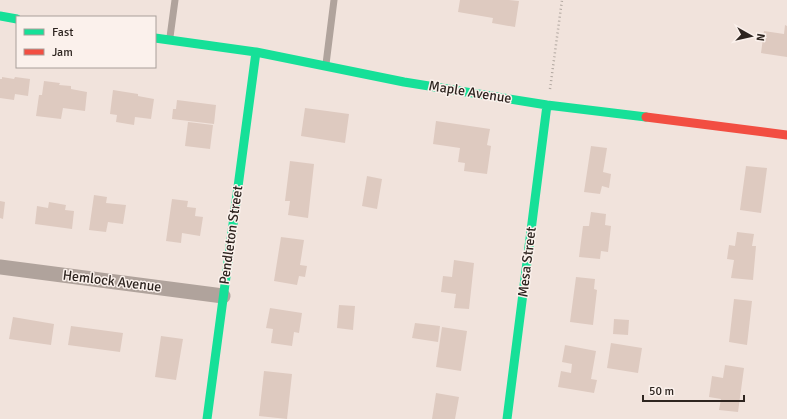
<svg xmlns="http://www.w3.org/2000/svg" width="787" height="419" font-family="Signika,sans-serif">
	<style>
		.building { fill: #decac0 }
		.lines { fill: none; stroke-linecap: round; stroke-linejoin: round }
		.path { stroke: #b1a7a0; stroke-width: 2.5; stroke-dasharray: 1 3; stroke-linecap: butt }
		.lane { stroke: #b0a39c; stroke-width: 7 }
		.street { stroke: #b0a39c; stroke-width: 15 }
		.fast { stroke: #16e098; stroke-width: 9 }
		.jam { stroke: #f24e42; stroke-width: 9 }
		.labels { text-anchor: middle; dominant-baseline: central; stroke-width: 3; stroke-linejoin: round; paint-order: stroke }
		.street-label { font-size: 14px; fill: #2e2520; stroke: #fbf1ec }
	</style>
	<rect width="100%" height="100%" fill="#f1e3dc"/>
	<path class="building" d="M460,0h49l10,1 -4,26 -23,-4 1,-5 -35,-6z
		M785,25l2,1v31l-26,-4 3,-22 20,3z
		M2,77l12,2 1,-2 15,2 -2,17 -13,-2 -1,6 -14,-2v-19h2z
		M44,81l16,2 -1,2 12,1v3l16,3 -2,19 -22,-3 -2,11 -25,-3 3,-21h3z
		M113,90l25,4v2l16,3 -3,20 -16,-2 -1,8 -18,-3 1,-7 -7,-1z
		M177,100l39,5 -2,19 -42,-5 1,-10h3z
		M305,108l44,6 -4,29 -44,-7z
		M436,121l54,8 -3,16 4,1 -4,28 -23,-3 1,-8 -7,-1 2,-14 -27,-4z
		M188,122l25,3 -3,24 -25,-3z
		M591,146l16,2 -4,24 8,2 -2,14 -7,-2 -2,8 -16,-2z
		M290,161l24,3 -6,54 -20,-3 2,-14h-5z
		M746,166l21,2 -6,45 -21,-3z
		M367,176l15,3 -5,30 -15,-3z
		M94,195l13,2 -1,6 20,2 -3,19 -15,-2 -2,10 -17,-2z
		M172,199l16,2 -1,6 9,1 -1,8 8,1 -3,19 -18,-3 -1,10 -15,-2z
		M0,201l5,1 -2,17 -3,-1z
		M49,202l17,3 -1,5 9,1 -2,18 -37,-5 2,-18 11,2z
		M591,212l15,2 -1,11 6,1 -3,26 -7,-1 -1,8 -21,-2 4,-31h6z
		M737,232l17,2 -2,12h4l-3,34 -22,-2 3,-18 -7,-1 2,-14 6,1z
		M281,237l23,3 -4,25 7,1 -2,11 -6,-1 -2,9 -23,-4z
		M454,260l20,3 -5,46 -15,-1 2,-14 -15,-2 2,-16 9,1z
		M576,277l19,2 -1,10 3,1 -4,35 -23,-3z
		M734,299l18,2 -5,44 -18,-3z
		M339,305l16,1 -2,24 -16,-2z
		M270,308l32,5 -3,20 -5,-1 -2,14 -21,-3 2,-14 -7,-1z
		M13,317l41,7 -3,21 -42,-6z
		M614,319l15,1 -1,15 -15,-1z
		M415,323l25,3 -2,16 -26,-4z
		M71,326l52,7 -3,19 -52,-7z
		M442,327l25,4 -6,40 -25,-4z
		M161,336l22,3 -7,41 -21,-3z
		M611,343l31,5 -4,25 -31,-5z
		M565,345l31,6 -5,28 6,1 -3,13 -36,-6 3,-16 10,2 1,-9 -10,-2z
		M725,365l19,3 -6,44 -19,-2 2,-11 -12,-2 3,-21 11,2z
		M264,371l28,3 -5,45 -28,-3z
		M436,393l23,4 -4,22h-23z"/>
	<g class="lines">
		<path class="path" d="M550,89l12,-89"/>
		<path class="lane" d="M170,37l5,-37
			M326,64l8,-64"/>
		<path class="street" d="M0,267l223,29"/>
		<path class="fast" d="M0,16l17,3
			M155,38l101,14 148,30 143,23 99,12
			M207,419l49,-367
			M507,419l40,-314"/>
		<path class="jam" d="M646,117l141,18"/>
	</g>
	<g class="labels">
		<g class="street-label">
			<text transform="translate(470 92) rotate(9)">Maple Avenue</text>
			<text transform="translate(231 235) rotate(-82)">Pendleton Street</text>
			<text transform="translate(527 262) rotate(-83)">Mesa Street</text>
			<text transform="translate(112 281) rotate(7)">Hemlock Avenue</text>
		</g>
	</g>
	<rect x="16" y="16" width="140" height="52" fill="#fbf1ec" stroke="#a99f9a"/>
	<rect x="24" y="29" width="20" height="6" fill="#16e098" stroke="#a99f9a"/>
	<text x="52" y="36" font-size="12" fill="#2e2520">Fast</text>
	<rect x="24" y="49" width="20" height="6" fill="#f24e42" stroke="#a99f9a"/>
	<text x="52" y="56" font-size="12" fill="#2e2520">Jam</text>
	<g transform="translate(751 36) rotate(98)" stroke="#fbf1ec" stroke-width="3" paint-order="stroke">
	<path d="M0-3L7 15L0 10L-7 15Z" fill="#2e2520"/>
	<text y="-6" font-size="11" font-weight="bold" text-anchor="middle" fill="#2e2520">N</text>
	</g>
	<path d="M643 395v6h101v-6" fill="none" stroke="#2e2520" stroke-width="2"/>
	<text x="649" y="395" font-size="12" fill="#2e2520" stroke="#fbf1ec" stroke-width="3" paint-order="stroke">50 m</text>
</svg>
